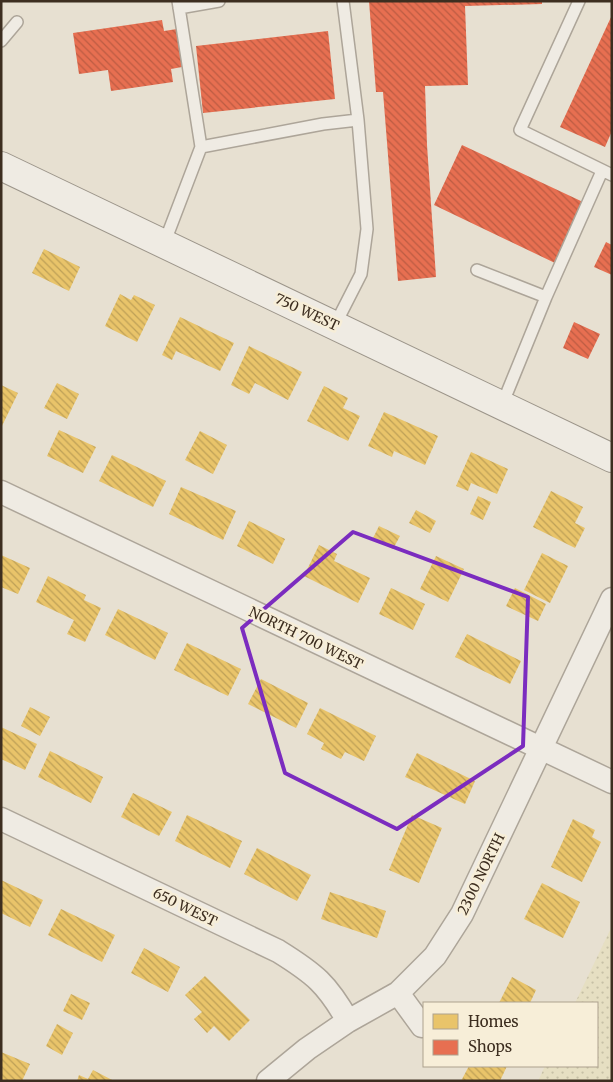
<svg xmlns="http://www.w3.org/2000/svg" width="613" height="1082" font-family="Merriweather,serif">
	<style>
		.farmland { fill: url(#farmland-dots) }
		.homes { fill: url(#homes-back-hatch) }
		.shops { fill: url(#shops-back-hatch) }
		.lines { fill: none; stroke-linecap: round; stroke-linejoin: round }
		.lane-casing { stroke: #ada599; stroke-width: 14 }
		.street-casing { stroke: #ada599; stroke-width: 25 }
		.secondary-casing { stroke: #9c958a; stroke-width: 30 }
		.lane { stroke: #efebe3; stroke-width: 11 }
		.street { stroke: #efebe3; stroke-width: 22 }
		.secondary { stroke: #efebe3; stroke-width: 28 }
		.marked { fill: none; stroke: #7b2cbf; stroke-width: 4; stroke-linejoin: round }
		.labels { text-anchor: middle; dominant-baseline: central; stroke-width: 5; stroke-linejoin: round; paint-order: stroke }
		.street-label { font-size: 14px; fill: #3d2e20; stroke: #f7eed8 }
	</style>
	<defs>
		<pattern id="farmland-dots" width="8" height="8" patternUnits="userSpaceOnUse" patternTransform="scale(1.25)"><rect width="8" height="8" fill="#e6dfc2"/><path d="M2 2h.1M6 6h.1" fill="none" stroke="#c6c0a6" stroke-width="1.8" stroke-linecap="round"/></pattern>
		<pattern id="homes-back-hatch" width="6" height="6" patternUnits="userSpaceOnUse" patternTransform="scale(1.25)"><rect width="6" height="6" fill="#e9c46a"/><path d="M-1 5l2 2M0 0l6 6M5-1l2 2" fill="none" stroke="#bea057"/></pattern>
		<pattern id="shops-back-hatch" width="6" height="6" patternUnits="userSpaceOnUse" patternTransform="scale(1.25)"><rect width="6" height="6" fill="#e76f51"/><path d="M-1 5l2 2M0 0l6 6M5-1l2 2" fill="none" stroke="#bc5c43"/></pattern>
	</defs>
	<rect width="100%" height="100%" fill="#e7e0d1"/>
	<path class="farmland" d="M612,926v155h-74l7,-15h52v-63h-22z"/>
	<path class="homes" d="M44,249l36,18 -11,24 -37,-18z
		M120,294l11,6 3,-5 21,10 -18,37 -32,-16z
		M180,317l54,26 -14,28 -44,-20 -4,9 -10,-5z
		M249,346l53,26 -14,28 -33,-17 -6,11 -18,-9z
		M57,383l22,11 -12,25 -23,-11z
		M1,385l17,8 -17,35z
		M324,386l24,12 -5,10 17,8 -12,25 -41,-20z
		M384,412l54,24 -13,29 -31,-14 -2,6 -24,-11z
		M59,430l37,17 -13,26 -36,-17z
		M200,431l27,14 -14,29 -28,-14z
		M471,452l37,17 -11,25 -26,-11 -3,8 -12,-5z
		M112,455l54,26 -13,26 -54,-26z
		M181,487l55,24 -13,29 -54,-26z
		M551,491l32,16 -8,16 10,5 -10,20 -42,-21z
		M478,496l13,6 -8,18 -13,-6z
		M416,510l20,11 -6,12 -21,-10z
		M249,521l36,18 -12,25 -36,-18z
		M379,526l21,10 -7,13 -20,-11z
		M319,545l18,9 -3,7 36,17 -12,25 -54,-27z
		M542,553l26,13 -18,37 -26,-13z
		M1,555l29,13 -12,26 -17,-7z
		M436,556l28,13 -16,33 -28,-13z
		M48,576l38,19 -2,5 17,8 -16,34 -18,-8 7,-14 -38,-18z
		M391,588l34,16 -12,26 -34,-16z
		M515,588l31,16 -8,17 -32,-15z
		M118,609l50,24 -13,27 -50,-25z
		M467,634l54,27 -11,23 -55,-27z
		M187,643l54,26 -13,27 -54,-26z
		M261,679l47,24 -12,25 -48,-24z
		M30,707l20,10 -10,19 -19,-10z
		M320,708l56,28 -12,25 -19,-9 -4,7 -20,-10 3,-6 -17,-9z
		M1,727l36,17 -12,26 -24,-11z
		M50,751l53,26 -12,26 -53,-26z
		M417,753l58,28 -10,23 -60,-27z
		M133,793l39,19 -13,24 -38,-19z
		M187,815l55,26 -12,27 -55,-27z
		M412,815l30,13 -23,55 -30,-13z
		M573,819l22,11 -3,7 9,5 -19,40 -31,-15z
		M257,848l54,27 -14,26 -53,-27z
		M1,880l42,20 -13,27 -29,-14z
		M542,883l38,19 -17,36 -39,-19z
		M330,892l56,19 -9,27 -56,-19z
		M61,909l54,26 -13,27 -54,-27z
		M144,948l36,19 -12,25 -37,-19z
		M205,976l45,44 -21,21 -15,-15 -7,7 -13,-14 8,-7 -17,-17z
		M512,977l24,13 -6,13h-31z
		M71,994l19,9 -8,17 -19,-9z
		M57,1024l16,9 -11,22 -16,-9z
		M1,1052l29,12 -8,17h-21z
		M469,1066h38l-7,15h-39z
		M93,1070l21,11h-37l2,-6 9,4z"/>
	<path class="shops" d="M369,1h173v3l-77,2 3,79 -43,1 2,59 9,132 -38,4 -15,-189h-7z
		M612,15v116l-7,16 -45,-20z
		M162,20l2,11 13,-2 5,38 -11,2 2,13 -62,9 -3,-21 -29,4 -6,-41z
		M328,31l7,68 -132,14 -7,-67z
		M462,145l121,57 -28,61 -121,-58z
		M606,242l6,3v30l-18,-8z
		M574,322l26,12 -12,25 -25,-11z"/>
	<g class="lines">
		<g class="lane-casing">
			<path id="lane" d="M178,1l23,146
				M343,1l15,119
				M579,1l-59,129 92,45
				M179,8l40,-7
				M1,41l16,-19
				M164,244l37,-97 122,-23 35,-4 9,109 -6,45 -26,51
				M477,270l69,27
				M502,405l44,-108 56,-126"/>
		</g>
		<g class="street-casing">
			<path id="street" d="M1,492l611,290
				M1,819l277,132c37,23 49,33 70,70
				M398,993l24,33
				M268,1081l39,-32 41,-28 50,-28 37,-37 27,-42 150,-315"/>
		</g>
		<g class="secondary-casing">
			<path id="secondary" d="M1,166l611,292"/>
		</g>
		<use href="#lane" class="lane"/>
		<use href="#street" class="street"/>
		<use href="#secondary" class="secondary"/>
	</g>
	<path class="marked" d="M353,532l175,65 -5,149 -126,83 -112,-56 -43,-145z"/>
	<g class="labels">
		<g class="street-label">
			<text transform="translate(307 312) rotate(25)">750 WEST</text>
			<text transform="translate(306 638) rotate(26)">NORTH 700 WEST</text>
			<text transform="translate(481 874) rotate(-64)">2300 NORTH</text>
			<text transform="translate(185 907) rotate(26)">650 WEST</text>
		</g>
	</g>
	<rect width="613" height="1082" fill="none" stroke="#3d2e20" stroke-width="5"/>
	<rect x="423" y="1002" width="175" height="65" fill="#f7eed8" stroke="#ada18e"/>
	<rect x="433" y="1014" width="25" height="15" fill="#e9c46a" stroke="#ada18e"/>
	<text x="468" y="1027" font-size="15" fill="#3d2e20">Homes</text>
	<rect x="433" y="1040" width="25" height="15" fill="#e76f51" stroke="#ada18e"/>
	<text x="468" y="1052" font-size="15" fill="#3d2e20">Shops</text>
</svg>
